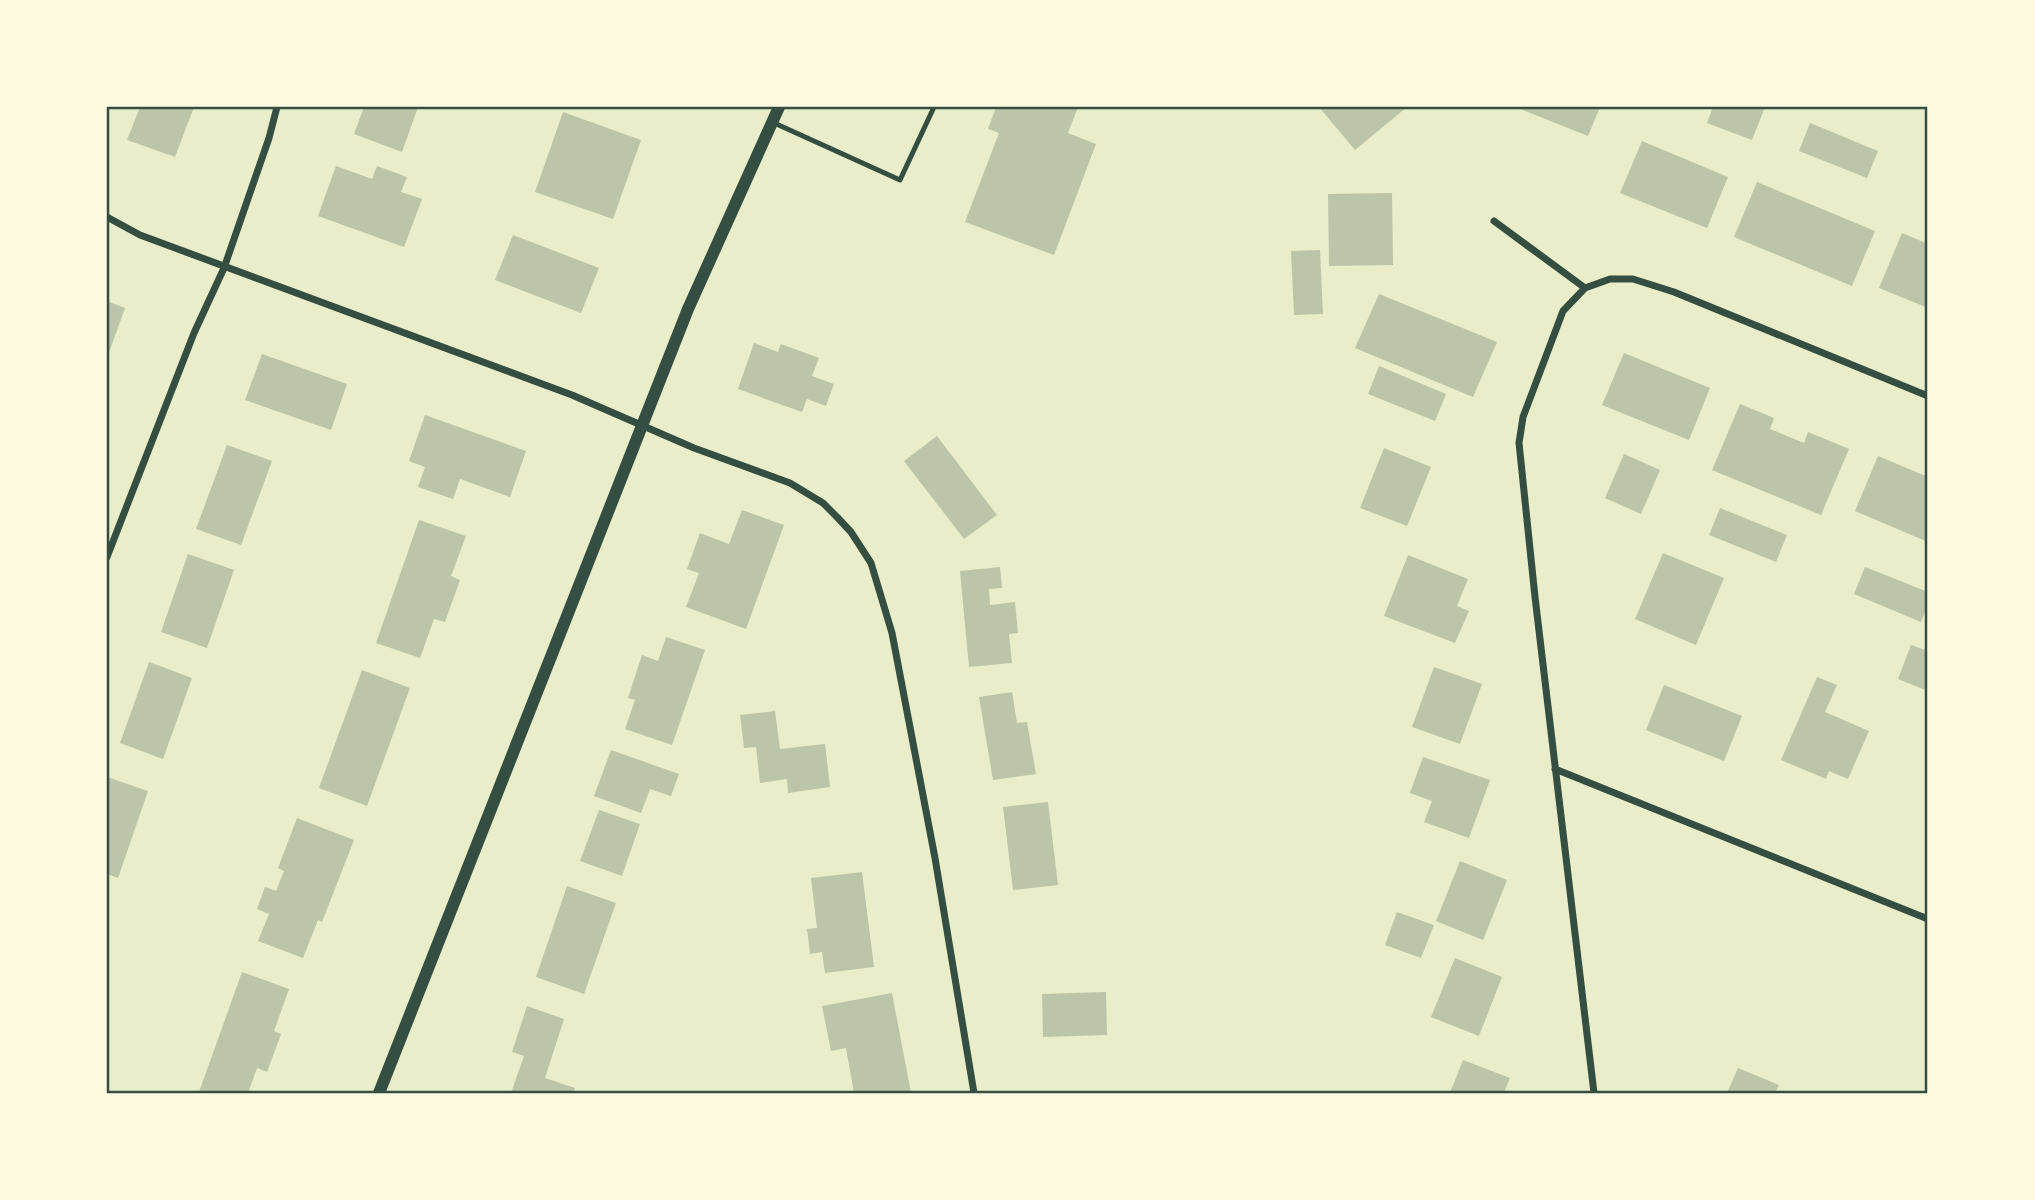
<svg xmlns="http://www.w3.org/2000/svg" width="2035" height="1200" font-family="Helvetica,sans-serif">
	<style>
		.building { fill: #bcc5a7 }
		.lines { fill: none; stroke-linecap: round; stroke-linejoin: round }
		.service { stroke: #344e41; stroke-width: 5 }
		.minor { stroke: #344e41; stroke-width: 7 }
		.tertiary { stroke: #344e41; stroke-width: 12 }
		.neatline { fill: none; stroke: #344e41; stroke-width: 2.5 }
	</style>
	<rect width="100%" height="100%" fill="#e9edc9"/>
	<path class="building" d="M140,107h54l-19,50 -48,-17z
		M364,107h54l-16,45 -48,-18z
		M996,107h82l-10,26 28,11 -42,111 -89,-33 34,-89 -11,-4z
		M1319,107h88l-52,43z
		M1515,107h85l-12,29z
		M1713,107h52l-13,33 -45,-17z
		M563,112l78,28 -28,79 -78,-27z
		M1810,123l68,28 -11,27 -68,-27z
		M1642,141l86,36 -21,51 -87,-35z
		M336,166l36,13 5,-13 30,11 -6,15 21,7 -18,48 -86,-31z
		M1757,182l118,49 -23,55 -118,-49z
		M1392,193l1,72 -64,1 -1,-72z
		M1902,233l26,11v64l-49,-20z
		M513,235l86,33 -18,45 -86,-33z
		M1320,250l3,64 -29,1 -3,-64z
		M1379,294l118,48 -24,55 -118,-49z
		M107,301l18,7 -18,50z
		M754,343l24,9 3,-8 38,14 -7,18 22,8 -8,22 -19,-7 -5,13 -64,-23z
		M1624,353l86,35 -21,52 -87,-35z
		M262,354l85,30 -16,46 -86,-30z
		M1379,366l67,28 -11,27 -67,-27z
		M1740,404l34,14 -4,11 34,14 4,-11 41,17 -28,66 -109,-45z
		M425,415l101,36 -16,46 -50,-18 -7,20 -35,-12 7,-20 -16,-6z
		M937,436l60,79 -33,24 -60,-78z
		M227,445l45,16 -31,84 -45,-16z
		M1384,448l47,19 -24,59 -47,-18z
		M1624,454l36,16 -19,44 -36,-16z
		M1878,456l50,21v65l-73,-31z
		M1720,508l67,27 -11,27 -67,-27z
		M742,510l42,15 -38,104 -60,-22 13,-34 -12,-4 13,-36 29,11z
		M419,520l47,16 -15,40 9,4 -15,42 -11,-3 -14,39 -44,-15z
		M1663,553l61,25 -28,67 -61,-26z
		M188,554l46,16 -27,78 -46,-16z
		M1408,555l60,24 -11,27 12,5 -14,32 -71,-27z
		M1000,567l2,21 -13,1 1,16 25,-3 3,31 -9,1 3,29 -43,4 -9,-96z
		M1865,567l63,25v11l-7,19 -67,-28z
		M666,637l39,13 -33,95 -47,-16 10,-29 -7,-2 14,-43 16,6z
		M1911,645l17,6v40l-30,-12z
		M149,662l43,16 -29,81 -43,-16z
		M1434,667l48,17 -22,60 -48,-17z
		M362,670l48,18 -43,118 -48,-18z
		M1817,677l20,8 -12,27 44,19 -21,48 -19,-8 -3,8 -45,-19z
		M1664,685l78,31 -18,45 -78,-31z
		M1012,692l5,31 10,-1 9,52 -43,6 -14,-83z
		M775,711l5,38 45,-5 5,43 -42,6 -1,-14 -27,4 -4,-36 -12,1 -4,-33z
		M611,750l68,24 -8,22 -21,-7 -9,24 -47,-17z
		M1423,757l67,23 -21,58 -45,-16 8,-21 -22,-8z
		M107,777l41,14 -30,87 -11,-4z
		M1048,802l10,83 -45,5 -10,-83z
		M599,810l41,14 -18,52 -42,-15z
		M297,818l57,22 -32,82 -4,-2 -15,38 -45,-17 11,-27 -12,-5 8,-22 11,4 8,-20 -6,-3z
		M1460,861l47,19 -24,60 -47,-19z
		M862,872l12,95 -49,6 -3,-21 -12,2 -3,-25 10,-1 -6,-50z
		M567,886l49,17 -32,91 -48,-17z
		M1397,912l37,13 -13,33 -36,-13z
		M1455,958l47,19 -23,59 -48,-19z
		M242,972l47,17 -15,42 7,3 -14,38 -10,-4 -9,25h-47l-2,-1z
		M1106,992l1,43 -64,2 -1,-43z
		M892,993l19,100h-57l-8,-45 -15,3 -9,-45z
		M527,1006l37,13 -19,59 30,10 -2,5h-62l13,-37 -12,-4z
		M1463,1060l47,18 -6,15h-54z
		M1738,1068l41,17 -4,8h-48z"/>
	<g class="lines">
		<path class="service" d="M772,122l128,58 34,-73"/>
		<path class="minor" d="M107,217l33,18 432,160 122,53 96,35 33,20 14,14 14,15 20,31 21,70 43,225 39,235
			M1494,221l91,67
			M107,557l87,-224 30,-65 45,-130 8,-31
			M1555,769l373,150
			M1594,1093l-59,-496 -16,-154 4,-26 40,-106 22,-23 25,-9h23l41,13 254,104"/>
		<path class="tertiary" d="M379,1093l309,-784 91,-202"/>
	</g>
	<rect width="2035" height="1200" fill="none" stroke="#fefae0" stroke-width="217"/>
	<rect x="108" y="108" width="1818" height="984" class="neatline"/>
</svg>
